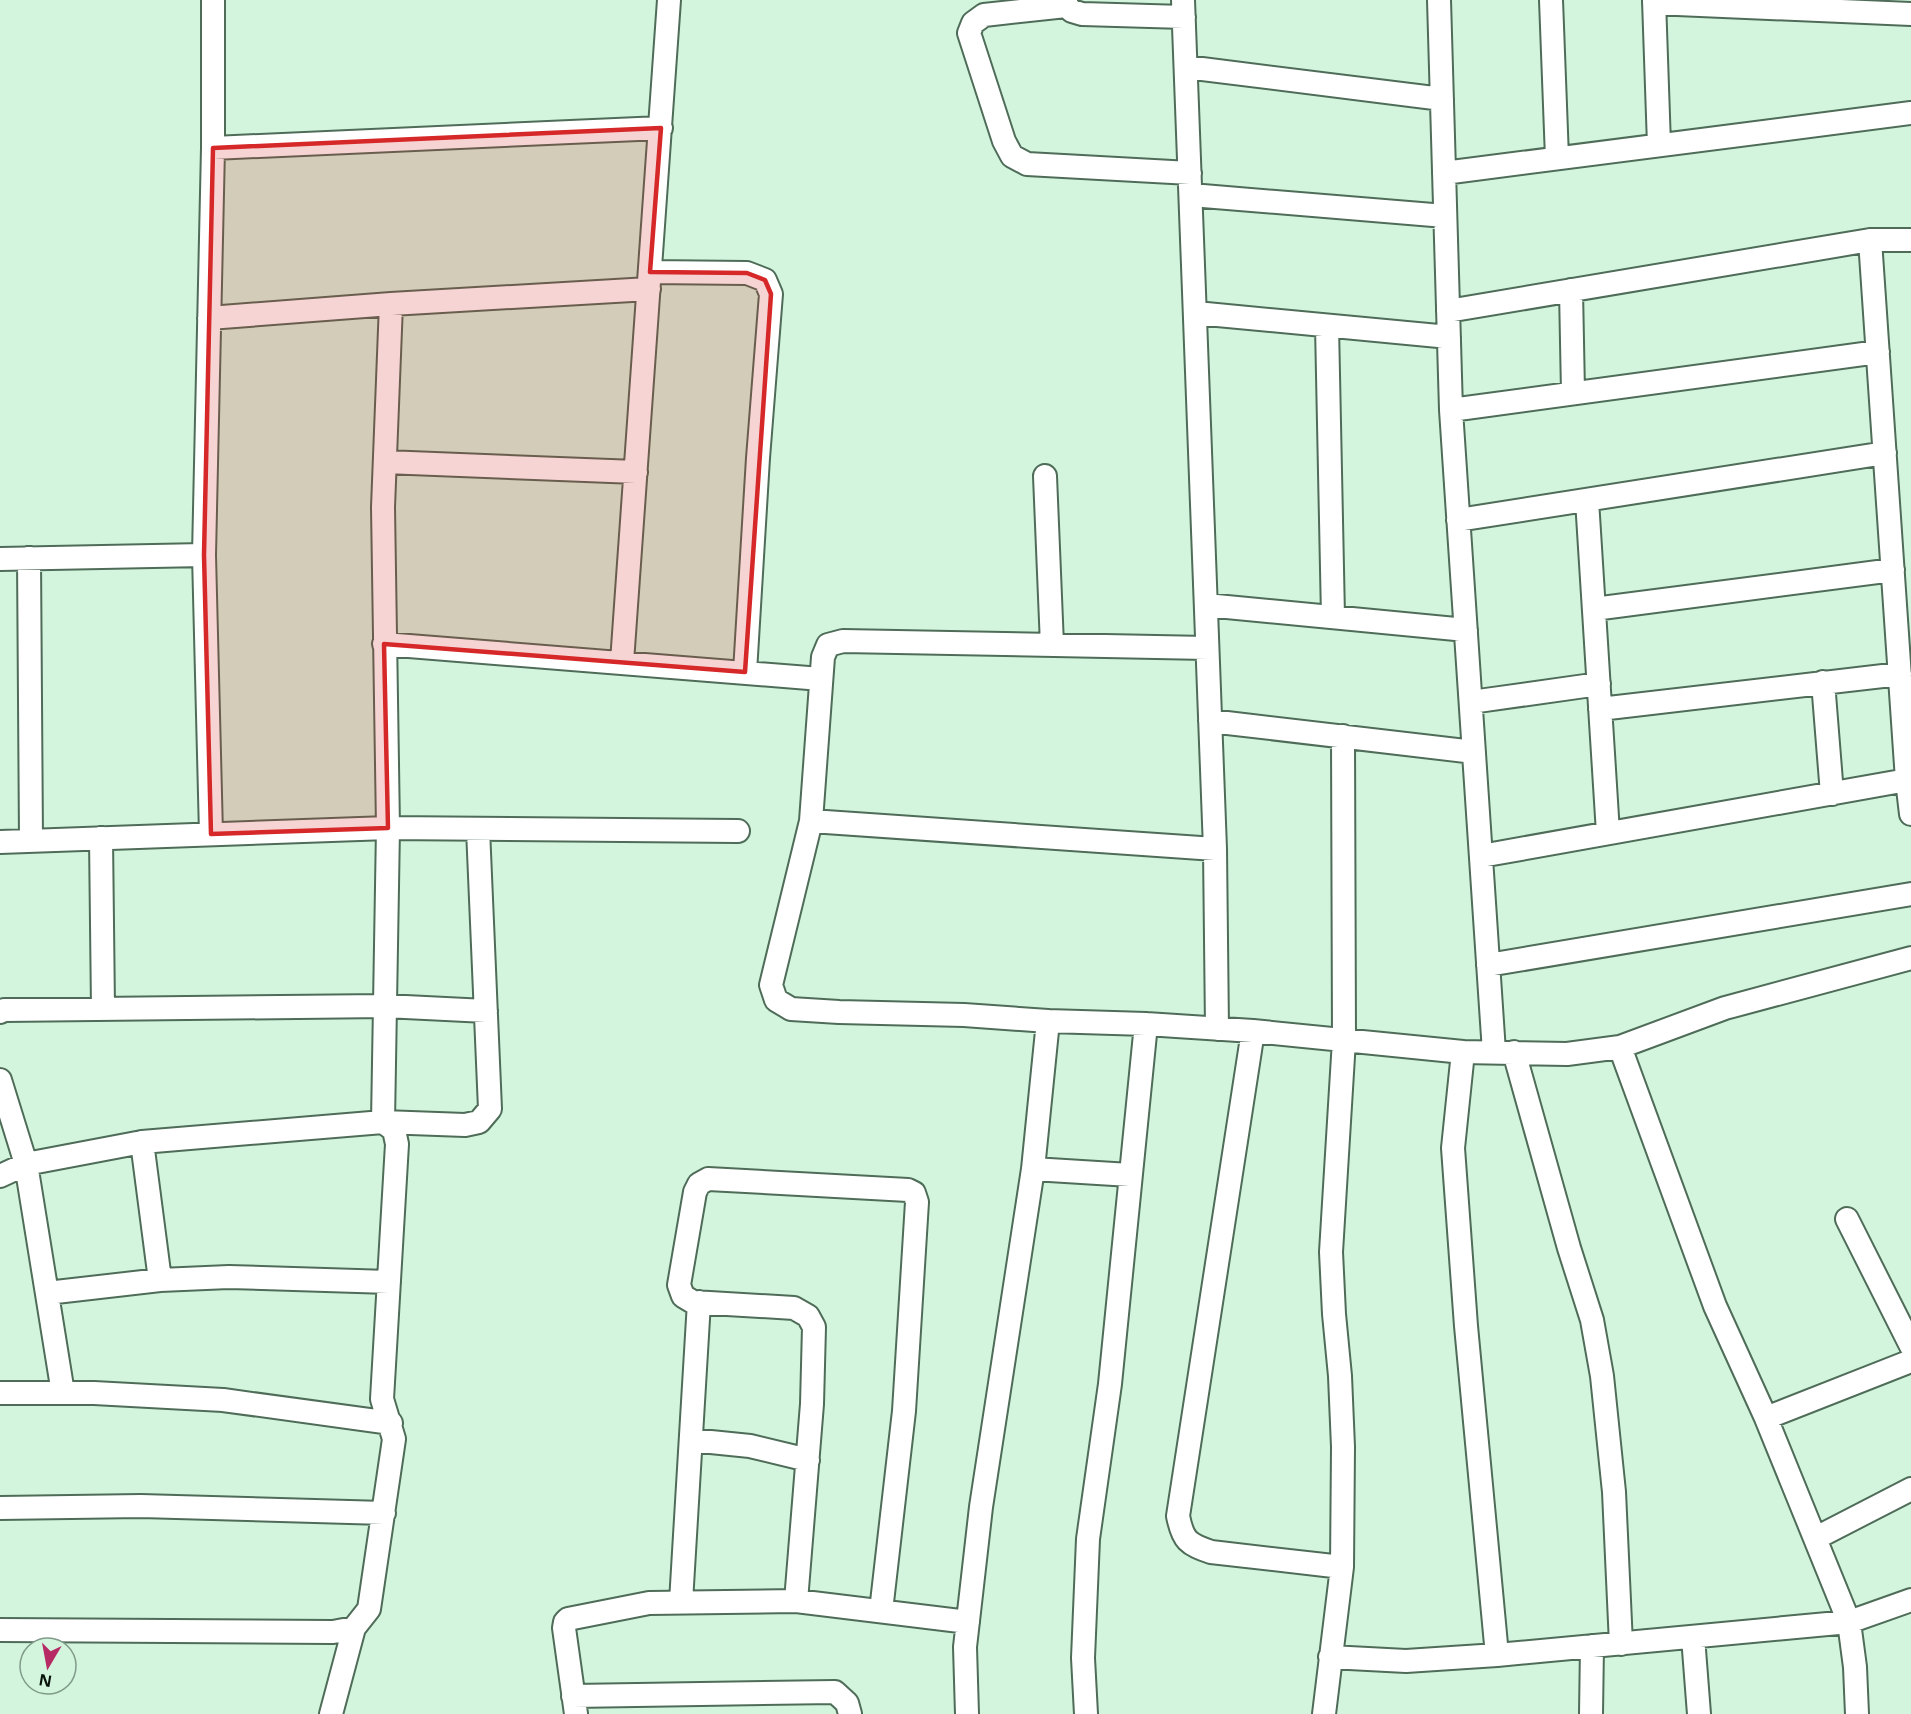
<svg xmlns="http://www.w3.org/2000/svg" width="1911" height="1714" font-family="'Open Sans',sans-serif">
	<style>
		.lines { fill: none; stroke-linecap: round; stroke-linejoin: round }
		.street-casing { stroke: #4e6c58; stroke-width: 26 }
		.street { stroke: #fff; stroke-width: 22 }
		.marked { fill: #d62828; fill-opacity: 0.2; stroke: #d62828; stroke-width: 4.5; stroke-linejoin: round }
	</style>
	<rect width="100%" height="100%" fill="#d3f5de"/>
	<g class="lines">
		<g class="street-casing">
			<path id="street" d="M1066,0v6l6,5 10,3 102,3
				M1183,0l32,849 2,180
				M1439,0l12,410 43,642
				M1551,0l6,158
				M1654,0l5,145
				M1654,3l257,11
				M1066,6l-82,9 -11,8 -4,10 35,108 8,15 15,8 163,9
				M1186,67l256,32
				M213,148l448,-20
				M1444,173l467,-60
				M1191,195l254,21
				M1870,240l37,540 4,34
				M650,272l97,1 18,7 6,14 -13,164 -13,214
				M1571,290l2,103
				M1448,311l422,-71h41
				M1196,313l253,24
				M209,318l182,-14 258,-15
				M1327,326l6,291
				M1451,410l427,-58
				M385,462l251,10
				M1045,476l7,169
				M1587,500l21,333
				M1458,520l427,-67
				M29,558l2,282
				M0,559l204,-4
				M1206,605l260,25
				M1594,609l299,-39
				M384,644l437,35
				M1207,648l-364,-7 -15,4 -5,12 -12,164 -40,164 5,15 15,9 48,3 125,3 84,6 98,3 107,7 210,21 104,2 53,-7 105,-39 186,-50
				M622,662l47,-662
				M1823,682l9,112
				M1471,702l128,-18
				M1600,709l300,-35
				M1210,721l264,31
				M811,821l404,28
				M211,834l-7,-279 9,-407v-148
				M101,838l2,171
				M0,842l388,-14 350,3
				M1481,856l426,-76
				M1488,965l423,-71
				M0,1012l4,-2 381,-4 101,5
				M1253,1031l-75,485c5,25 10,28 33,36l131,15
				M1620,1047l95,259 51,112 83,204 6,45 2,47
				M1463,1052l-10,96 13,178 31,329
				M1514,1052l55,196 23,72 10,56 12,116 7,152
				M0,1080l26,84 37,229
				M383,1122l5,-294 -5,-321 8,-203
				M142,1142l18,138
				M1033,1169l97,6
				M0,1176l26,-12 116,-22 241,-20 82,3 14,-3 11,-13 -12,-280
				M1847,1219l64,127
				M47,1293l113,-13 69,-3 160,5
				M0,1393h94l129,7 168,23
				M1766,1418l145,-57
				M691,1440l59,6 58,14
				M0,1508l141,-2 243,7
				M1816,1538l95,-49
				M796,1601l16,-197 2,-77 -6,-11 -14,-8 -101,-6 -10,-6 -4,-11 16,-93 4,-8 9,-5 200,11 6,3 3,9 -13,209 -23,200
				M681,1602l18,-300
				M0,1630l333,2 21,-4
				M1693,1637l6,77
				M1330,1657l76,4 91,-6 352,-33 62,-22
				M573,1696l262,-4 12,11 3,11
				M331,1714l23,-86 15,-19 25,-170 -12,-40 15,-255 -3,-14 -11,-8
				M576,1714l-12,-86 1,-6 3,-3 81,-16 147,-2 172,21
				M967,1714l-2,-67 16,-140 52,-338 15,-148
				M1086,1714l-3,-56 5,-119 22,-155 36,-360
				M1324,1714l18,-147 1,-120 -3,-71 -6,-62 -3,-62 13,-212 -1,-304
				M1591,1714l1,-68"/>
		</g>
		<use href="#street" class="street"/>
	</g>
	<path class="marked" d="M661,128l-11,144 97,1 18,7 6,14 -26,378 -361,-28 4,184 -177,6 -7,-279 9,-407z"/>
	<g transform="translate(48 1666) rotate(190)"><circle r="28" fill="#d3f5de" stroke="#819b8a" stroke-width="1.5"/>
	<path d="M0-4.5L10 22L0 15L-10 22Z" fill="#b62b64"/>
	<text y="-9" font-size="16" font-weight="bold" text-anchor="middle" fill="#07130b">N</text>
	</g>
</svg>
